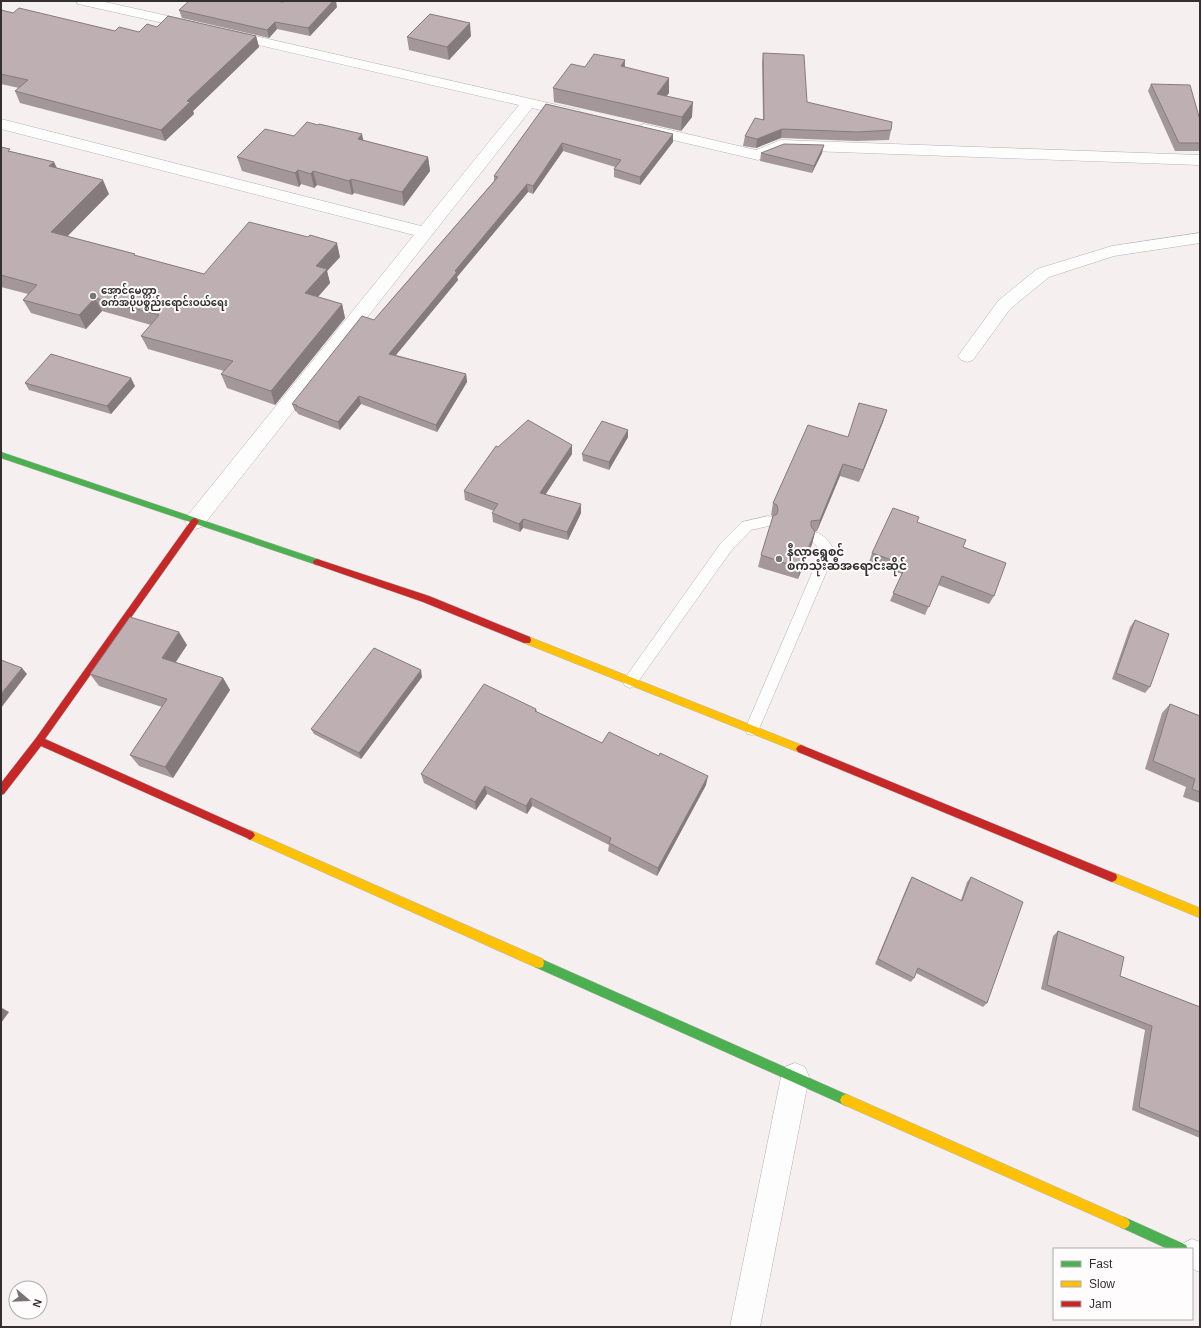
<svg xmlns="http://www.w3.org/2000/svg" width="1201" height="1328" font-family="Arial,'Noto Sans Myanmar',sans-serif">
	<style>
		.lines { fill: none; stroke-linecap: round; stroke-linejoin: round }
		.lane-casing { stroke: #b6b2b2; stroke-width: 1 }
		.street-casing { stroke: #b6b2b2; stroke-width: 1 }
		.fast-casing { stroke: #b6b2b2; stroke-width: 1 }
		.slow-casing { stroke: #b6b2b2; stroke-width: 1 }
		.jam-casing { stroke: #b6b2b2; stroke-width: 1 }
		.lane { fill: #fefdfd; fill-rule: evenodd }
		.street { fill: #fefdfd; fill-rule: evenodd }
		.fast { fill: #4caf50; fill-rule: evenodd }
		.slow { fill: #ffc107; fill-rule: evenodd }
		.jam { fill: #c62828; fill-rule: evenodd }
		.wall { fill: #a39799 }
		.shaded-wall { fill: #857b7d }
		.building { fill: #beb0b2; stroke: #857b7d }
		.poi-dot { fill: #787374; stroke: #fefcfd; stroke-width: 1.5 }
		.labels { text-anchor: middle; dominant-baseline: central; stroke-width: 4; stroke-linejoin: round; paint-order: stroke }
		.far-poi-label { font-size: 10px; font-weight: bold; fill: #343031; stroke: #fefcfd; text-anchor: start }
		.poi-label { font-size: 12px; font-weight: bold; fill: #343031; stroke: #fefcfd; text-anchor: start }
	</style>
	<rect width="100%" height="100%" fill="#f5eff0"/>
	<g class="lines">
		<g class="lane-casing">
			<path id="lane" d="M768,516l5,1 1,4 -1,4 -22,5 -20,21 -96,135 -5,2 -5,-2 -2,-4 2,-4 96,-135 21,-21z
				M815,532c10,3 15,10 20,20l-76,177 -2,5 -5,1 -5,-1 -2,-5 76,-177c-2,-6 -9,-9 -12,-15l1,-4z"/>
		</g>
		<g class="street-casing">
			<path id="street" d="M76,1h25l98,22 2,3 -2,3 -5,1 -111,-25 -5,-1z
				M229,30l350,80 3,3 -3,3 -5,2 -42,-10 -330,419 -7,2 -7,-2 -3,-6 3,-6 226,-280 -413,-106v-10l420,107 98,-121 -295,-68 -2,-3 2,-3z
				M644,124l112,26 25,-10 419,15v10l-417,-15 -25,10 -119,-28 -3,-3 3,-3z
				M1200,233v10l-86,13 -65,21 -39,32 -37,51 -6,2 -6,-2 -3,-4 40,-55 39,-32 75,-23z
				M795,1063l10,4 4,10 -49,250h-30l51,-250 4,-10z
				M1192,1239l8,3v30l-8,-3v-20h-13l3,-5z"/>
		</g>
		<g class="fast-casing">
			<path id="fast" d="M1,452l319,108 1,2 -4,3 -316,-107z
				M539,958l311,138 2,4 -2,4 -4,2 -4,-2 -307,-137 -1,-4 1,-4z
				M1124,1217l62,28 2,4h-20l-48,-22 -2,-4 2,-4z"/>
		</g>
		<g class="slow-casing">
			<path id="slow" d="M527,636l277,110 2,3 -2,3 -3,1 -3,-1 -274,-109 -1,-3 1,-3z
				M250,830l293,129 1,4 -1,4 -4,1 -4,-1 -288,-129 -2,-3 2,-3z
				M1112,872l88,36v10l-92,-38 -1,-3 1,-3z
				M846,1094l282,125 2,4 -2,4 -4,2 -4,-2 -278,-123 -2,-4 2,-4z"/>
		</g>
		<g class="jam-casing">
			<path id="jam" d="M195,518l4,3 -1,2 -153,216 208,93 2,3 -2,3 -3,2 -3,-2 -206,-92 -37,48 -3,1v-12l35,-45 156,-219z
				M317,559l112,37 101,41 1,3 -1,3h-6l-101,-41 -109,-38 -1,-2 1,-2z
				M801,745l315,129 1,3 -1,3 -4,2 -314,-130 -2,-3 2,-3z"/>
		</g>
		<use href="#lane" class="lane"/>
		<use href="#street" class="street"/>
		<use href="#fast" class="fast"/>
		<use href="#slow" class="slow"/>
		<use href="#jam" class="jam"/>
	</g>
	<path class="wall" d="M283,2l54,5 -27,29 -33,-7 -8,9 -87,-20 -3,-8z
		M1,10l12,3 102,18 24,1 18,-5 99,9 3,11 -66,64 1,3 -29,27 -145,-38 -5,-12 4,-3 -18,-4z
		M471,36l-22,24 -40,-10 -2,-13z
		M763,53l44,49 84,28 -2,10 -33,1 -75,-3 -25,10 -13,-2 2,-10 18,-16 -1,-57z
		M625,60v7l44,26 -3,3 26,21 -11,14 -127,-29 -1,-14 32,-21z
		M1151,84l49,36v31h-25l-27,-60z
		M546,104l127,30v8l-33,43 -26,-8v-8l1,-2 -52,-16 -30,43 -5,-2 -71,85 1,3 -62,75 70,19 1,8 -30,50 -76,-28 -21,26 -42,-16 -1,-2 -2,-1 -3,-7 82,-84 120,-139v-5z
		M294,136l69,4 65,17 2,14 -26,35 -50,-13 -2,2 -35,-10 -3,3 -13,-4 -2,3 -57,-16 -5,-14z
		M1,147l9,4 44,11 3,6 52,26 -42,42 68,18v2l69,18 136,-17 -13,14 3,12 -12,14 24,7 3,14 -70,87 -48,-17 -6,-14 3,-3 -76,-22 -7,-13 10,-11 -49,-14 -16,18 -55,-16 -8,-13 5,-6 -27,-7z
		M761,153h61l-10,20 -52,-12z
		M25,383l110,3 -24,28 -82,-24z
		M887,410l-4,12 -24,60 -19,-6 -23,55 -2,1 -3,12 -14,35 -40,-12 3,-12 12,-39 -2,-1 2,-12 75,-66z
		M628,430v7l-19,33 -26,-9 -1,-7z
		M498,447l74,7 -26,40 35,19 -13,27 -45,-12 -3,4 -27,-10 -1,-9 2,-2 -29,-11 -1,-9z
		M917,522l46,25 31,49 -5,8 -51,-19 -13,30 -35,-14 12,-27 -33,-12 3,-9z
		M1135,620l15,67 -5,6 -33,-14 18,-52z
		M187,645l-11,17 47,16 7,12 -57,88 -34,-12 -9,-11 32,-48 -63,-21 -9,-12z
		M422,677l-61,82 -47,-25 -3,-5z
		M1170,704l30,12v87l-17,-6 3,-10 -41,-18 17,-56z
		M536,709l1,3 65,31 104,42 -49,91 -49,-25 1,-6 -77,-39 -5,8 -40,-20 -11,16 -52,-27 -3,-9z
		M912,877l49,23 6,-18 4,-5 16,126 -4,4 -67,-34 -2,5 -3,4 -36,-18 34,-82z
		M1058,931l62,45 80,31v131l-68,-28 13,-80 -104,-41 12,-53z"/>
	<path class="shaded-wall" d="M333,1h3l1,6 -27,29 -2,-8z
		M275,22l2,7 -8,9 -2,-8z
		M470,23l1,13 -22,24 -2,-13z
		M256,36l3,11 -66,64 1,3 -29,27 -4,-11 26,-29z
		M625,60l-1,15 -3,-9z
		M669,78v15l-12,15v-14z
		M693,102l-1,15 -11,14 1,-14z
		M782,129l-1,9 -25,10 1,-9z
		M362,134l3,14 -7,-9z
		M673,134v8l-33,43v-8z
		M562,143l1,8 -30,43v-8z
		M824,145l-2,8 -10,20 2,-7z
		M428,157l2,14 -26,35 -2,-14z
		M54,162l6,14 -11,-10z
		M298,170l3,14 -2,3 -4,-14z
		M313,171l4,14 -3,3 -3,-14z
		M351,179l3,14 -2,2 -3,-14z
		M103,180l6,14 -51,52 -7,-14z
		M527,184l1,8 -71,85 1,3 -68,82 -1,-8 66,-83z
		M337,243l3,14 -13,14 3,12 -21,24 -4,-14 11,-27z
		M95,298l7,13 -16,18 -7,-14z
		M342,304l3,14 -70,87 -4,-14z
		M466,374l1,8 -30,50 -1,-7z
		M131,378l4,8 -24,28 -4,-8z
		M359,396l2,8 -21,26 -2,-8z
		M887,410l-4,12 -24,60 4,-12z
		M628,430v7l-19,33v-8z
		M572,445v9l-31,47 -1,-8z
		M843,464l-3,12 -23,55 3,-11z
		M581,504v9l-13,27 -1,-8z
		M523,519v9l-3,4 -1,-8z
		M815,532l-3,12 -14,35 2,-11z
		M179,632l8,13 -17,25 -8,-12z
		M22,668l5,6 -26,34v-14z
		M421,670l1,7 -61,82 -2,-6z
		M223,678l7,12 -57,88 -8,-11z
		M708,776l-2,9 -49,91 1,-8z
		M485,786l2,8 -11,16 -1,-8z
		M531,798l1,8 -5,8 -1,-8z
		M2,1008l7,4 -8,11v-13z"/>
	<path class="building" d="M189,1h87l7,1 2,-1h48l-25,27 -33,-6 -8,8 -88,-20z
		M19,8l96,23 4,-4 20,5 8,-8 10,3 11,-11 88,20 -69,65 3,1 -29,28 -146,-39 13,-11 -27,-6v-64l12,3z
		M430,14l40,9 -23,24 -40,-10z
		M763,53l41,2 3,47 85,20 -1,8 -33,2 -76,-3 -25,10 -12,-3 10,-18 9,2z
		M594,54l31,6 -4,6 48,12 -12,16 36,8 -11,15 -129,-29 18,-24 14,3z
		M1151,84l39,1 10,35v23h-21z
		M546,104l127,30 -33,43 -26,-8 7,-9 -59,-17 -29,43 -6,-2 -72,87 2,1 -68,82 77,20 -30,51 -77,-29 -21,26 -42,-16 1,-1 -5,-1 70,-88 12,4 124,-143 -4,-1z
		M307,122l11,3 1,-1 43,10 -4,5 70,18 -26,35 -51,-13 -2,2 -36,-10 -2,3 -13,-4 -3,3 -58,-16 28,-28 29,7z
		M784,144l40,1 -10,21 -53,-13z
		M1,147l9,2 -2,2 46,11 -5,4 54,14 -52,52 84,22 -1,1 70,19 45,-52 59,15 2,-2 27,8 -21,23 11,3 -22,24 37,11 -71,87 -50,-17 12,-13 -92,-25 18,-21 -64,-17 -16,17 -56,-15 14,-15 -36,-10z
		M51,354l80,24 -24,28 -82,-23z
		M859,403l28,7 -24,60 -20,-6 -23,56 -9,1v5l4,6 -15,36 -39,-13 12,-39 4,-2 1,-4 -1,-5 -4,-2 35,-78 40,12z
		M528,420l44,25 -32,48 41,11 -14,28 -44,-13 -4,5 -27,-11 6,-9 -34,-13 32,-45 2,1z
		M602,421l26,9 -19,32 -27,-8z
		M893,508l26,9 -2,5 49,18 -3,7 43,16 -12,33 -52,-20 -13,31 -36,-14 13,-28 -34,-12z
		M130,617l49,15 -17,26 61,20 -58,89 -35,-12 37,-56 -77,-25z
		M1135,620l34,14 -19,53 -34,-14z
		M374,648l47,22 -62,83 -48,-24z
		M1,660l21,8 -21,26z
		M484,684l52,25 -1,2 67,32 7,-11 50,24 1,-3 48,23 -50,92 -49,-25 2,-5 -80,-40 -5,8 -41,-20 -10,16 -54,-28z
		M1170,704l30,12v76l-8,-3 3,-10 -42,-18z
		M912,877l50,24 9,-24 52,25 -36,101 -69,-35 -4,10 -36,-19z
		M1058,931l66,26 -4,19 80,31v125l-61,-25 13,-81 -105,-41z"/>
	<g class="poi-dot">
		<circle cx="93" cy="296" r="4"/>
		<circle cx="779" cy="559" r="4"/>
	</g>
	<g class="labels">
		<g class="far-poi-label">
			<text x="101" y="290">အောင်မေတ္တာ<tspan x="101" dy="12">စက်အပိုပစ္စည်းရောင်းဝယ်ရေး</tspan></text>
		</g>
		<g class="poi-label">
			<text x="787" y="552">နီလာရွှေစင်<tspan x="787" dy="14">စက်သုံးဆီအရောင်းဆိုင်</tspan></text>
		</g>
	</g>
	<rect width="1201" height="1328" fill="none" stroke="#343031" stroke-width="4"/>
	<rect x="1053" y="1248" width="140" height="72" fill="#fefcfd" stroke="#adaaab"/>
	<rect x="1061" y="1261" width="20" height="6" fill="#4caf50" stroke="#adaaab"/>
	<text x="1089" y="1268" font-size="12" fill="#343031">Fast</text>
	<rect x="1061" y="1281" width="20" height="6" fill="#ffc107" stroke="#adaaab"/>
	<text x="1089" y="1288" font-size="12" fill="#343031">Slow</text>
	<rect x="1061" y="1301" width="20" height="6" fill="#c62828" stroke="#adaaab"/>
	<text x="1089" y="1308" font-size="12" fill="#343031">Jam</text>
	<g transform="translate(28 1300) rotate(109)"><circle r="19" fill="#fefcfd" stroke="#adaaab"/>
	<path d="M0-3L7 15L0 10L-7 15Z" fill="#787374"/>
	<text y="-6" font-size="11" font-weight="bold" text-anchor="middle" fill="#343031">N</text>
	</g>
</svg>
